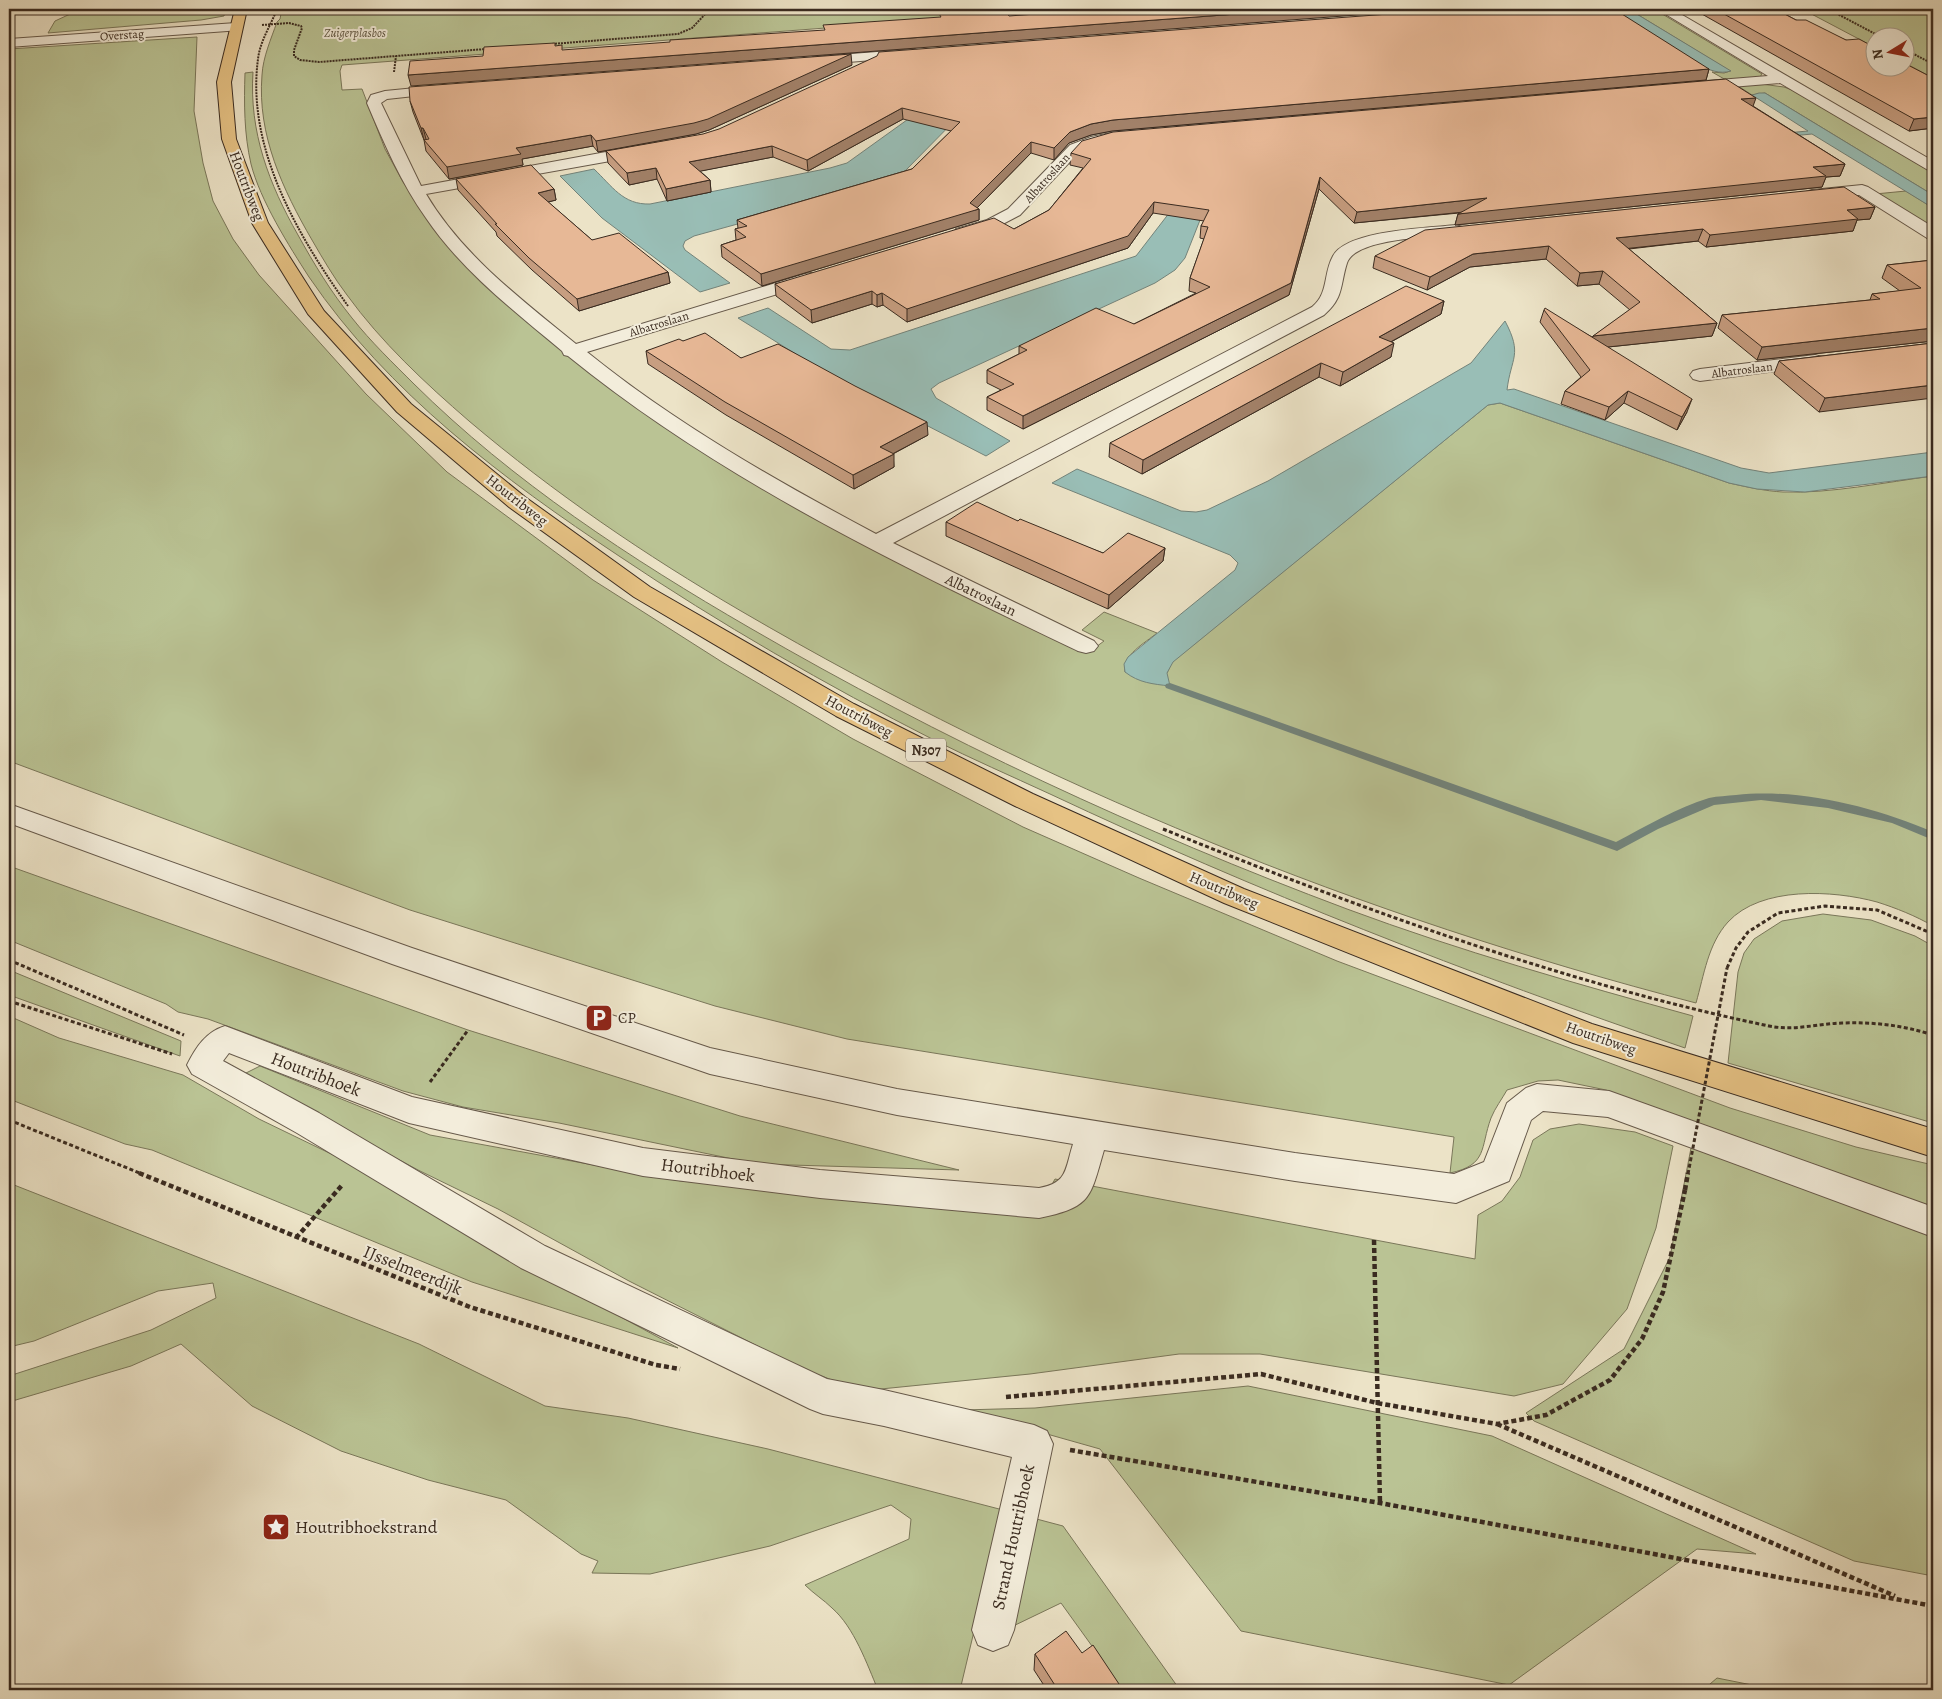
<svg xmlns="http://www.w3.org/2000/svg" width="1942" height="1699" font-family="Alegreya,serif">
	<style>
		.green { fill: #bac394; stroke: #7a775a }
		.water { fill: #99beb6; stroke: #73837a }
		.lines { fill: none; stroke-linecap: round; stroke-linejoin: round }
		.stream { fill: #73837a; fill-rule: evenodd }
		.minor-casing { stroke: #66594a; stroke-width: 2 }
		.major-casing { stroke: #3a2b20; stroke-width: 2 }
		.path-far2 { stroke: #3a2b20; stroke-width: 2; stroke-dasharray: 2 1; stroke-linecap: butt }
		.path-far1 { stroke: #3a2b20; stroke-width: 3; stroke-dasharray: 4 2.5; stroke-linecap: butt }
		.path { stroke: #3a2b20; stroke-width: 4.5; stroke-dasharray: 5 3; stroke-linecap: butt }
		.minor { fill: #f3eddb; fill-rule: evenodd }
		.major { fill: #e6c284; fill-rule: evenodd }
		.path-bridge-far1 { stroke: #3a2b20; stroke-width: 3; stroke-dasharray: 4 2.5; stroke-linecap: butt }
		.path-bridge { stroke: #3a2b20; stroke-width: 4.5; stroke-dasharray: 5 3; stroke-linecap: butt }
		.wall { fill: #c79e81; stroke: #3a2b20 }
		.shaded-wall { fill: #a28169; stroke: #3a2b20 }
		.building { fill: #e7b896; stroke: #3a2b20 }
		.labels { text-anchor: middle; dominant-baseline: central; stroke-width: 4; stroke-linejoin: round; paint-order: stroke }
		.far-park-label { font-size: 12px; font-style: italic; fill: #5a513d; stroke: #f3eddb }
		.far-street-label { font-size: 12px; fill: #3a2b20; stroke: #f3eddb }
		.shield { fill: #f3eddb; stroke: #726558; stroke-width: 1 }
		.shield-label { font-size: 14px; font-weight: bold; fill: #3a2b20 }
		.street-label { font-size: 15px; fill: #3a2b20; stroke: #f3eddb }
		.poi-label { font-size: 15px; fill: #3a2b20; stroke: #f3eddb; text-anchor: start }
		.near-street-label { font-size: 18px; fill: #3a2b20; stroke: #f3eddb }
		.near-poi-label { font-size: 18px; fill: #3a2b20; stroke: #f3eddb; text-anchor: start }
	</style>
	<rect width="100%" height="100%" fill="#ece3c7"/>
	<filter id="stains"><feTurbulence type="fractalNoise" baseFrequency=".004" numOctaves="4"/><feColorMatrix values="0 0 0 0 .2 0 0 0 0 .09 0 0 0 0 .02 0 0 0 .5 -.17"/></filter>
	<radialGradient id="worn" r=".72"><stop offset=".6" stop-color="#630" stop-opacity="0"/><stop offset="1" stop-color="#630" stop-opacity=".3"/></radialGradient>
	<path class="green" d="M81,9h145l-2,7 -23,4 -153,13 7,-12z
		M282,9h792l-732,56 -2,6 2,19 20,-1 23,60 18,33 29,42 206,183 454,243 12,-9 -22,-11 22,-18 53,21c-12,10 -35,22 -32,39l42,1 5,-11 316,-257 12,-2 229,80c18,4 36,8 54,9 45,2 104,-10 150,-16v450c-17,-10 -37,-18 -56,-24 -44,-12 -116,-16 -149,20 -20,22 -24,53 -32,81 -336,-87 -655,-217 -955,-392 -96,-56 -187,-118 -272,-190 -44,-38 -88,-79 -122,-126 -13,-17 -24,-36 -35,-55 -29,-50 -55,-105 -50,-165 1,-18 9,-36 15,-53l3,-3z
		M1612,9h42l108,65 -2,3 -34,3 -14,-8 12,1 6,-2 -95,-58z
		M1802,9h131v69l-28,-15 -1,-25h-30v9z
		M197,37l-3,74 9,52 10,38 20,38 26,36 107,119 81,78 146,108 129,82 131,77 170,88 116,51 198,83 393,147 126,39 77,18v42l-327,-117 -48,-10 -20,1 -31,9c-5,9 -12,18 -16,28 -11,30 -3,47 -41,55l4,-36 -607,-98 -132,-33 -305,-96 -401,-149v-712z
		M253,72c-4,60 16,112 45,163 16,29 33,57 54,83 19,24 41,45 62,66 99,98 217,175 336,244 191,111 391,204 597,281 113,42 230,75 346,107l-8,32c-216,-74 -429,-157 -635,-254 -39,-18 -78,-35 -116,-54 -108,-55 -214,-116 -315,-184 -116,-77 -231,-163 -310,-279 -20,-31 -49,-77 -58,-113 -7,-30 -7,-61 -6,-91z
		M1761,84l23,3 8,3 141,83v22l-168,-102 -13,2 -14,-9z
		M1906,191l27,17v22l-58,-36z
		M9,866l459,164 272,86 219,54 -202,-6 -198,-41 -96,-16 -60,-16 -195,-72 -30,-7 -12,-8 -157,-64z
		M1823,914l48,6 44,16 18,10v177l-205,-60 10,-91 6,-19 10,-14 28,-18z
		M9,970l172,71 -1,15 -171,-61z
		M9,1016l50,22 124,37 76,44 188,91 56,43 175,95 -206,-66 -320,-132 -27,-6 -116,-45z
		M260,1066l170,69 251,46 80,6 283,12 11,-20 420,80 3,-44 24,-14 18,-24 13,-37 17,-11 29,-5 56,8 38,14 -17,82 -29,81 -64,75 -49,12 -254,-42h-81l-149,20 -169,17 -58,-22 -174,-88 -131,-72 -80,-39 -176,-95z
		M1691,1148l242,82v346l-79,-15 -320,-140 -8,-8 98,-64 46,-92z
		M9,1183l410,161 126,62 83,12 140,31 235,61 -43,180h-82c-11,-26 -24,-63 -46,-82 -8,-8 -18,-14 -27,-23l104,-46 2,-20 -20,-14 -121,41 -120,28 -58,-1 6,-12 -17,-7 -75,-54 -78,-20 -87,-29 -89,-45 -71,-62 -50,22 -122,36v-26l142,-46 65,-32 -3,-15 -55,8 -124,50 -25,6z
		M1248,1386l244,50 264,118 -59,-5 -188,136 -268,-54 -141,-182 -138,-39 73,-2z
		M1029,1517l34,9 117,164h-61l-22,-37 -36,-50 -54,26z
		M1717,1678l60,12h-74z"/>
	<path class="water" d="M1621,10l14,3 96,58c-22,7 -46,-17 -64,-28l-697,62 -66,67 -21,12 -189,52 -9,5 -2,5 2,4 45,33 -30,9 -98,-74 -42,-42 34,-7c18,17 29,36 56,35l180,-36 17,-5 85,-61z
		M1759,93h6l168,102v13l-121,-74 -589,58 -19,18 -19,48 -10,12 -20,13 -216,100 -8,6 5,9 74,43 -24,15 -155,-80 -93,-58 30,-10 63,41 19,1 286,-94 37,-48 47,-23 588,-54 -56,-36z
		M1505,321c18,34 6,36 2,69l7,-1 227,79 28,5 164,-21v24l-128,16 -48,-3 -28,-6 -229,-80 -12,2 -315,257 -6,11 3,13c-17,-2 -31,-3 -45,-14l-1,-8 4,-7 107,-87 3,-7 -8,-8 -178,-72 25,-14 104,42 15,1 11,-2 61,-29 203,-118z"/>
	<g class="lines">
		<path class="stream" d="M1170,683l446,159c30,-16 61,-34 93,-44 9,-2 18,-2 27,-3 64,-7 138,12 197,37v8l-41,-17 -64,-15 -67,-8 -47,5 -56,24 -41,22 -451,-163 -1,-2 1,-2z"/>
		<g class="minor-casing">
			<path id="minor" d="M1657,9h15l261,152v11l-5,-2 -148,-87 -86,7 -5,-1 -2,-3 7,-4 74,-6z
				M236,23l6,4 -1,3 -232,17v-8z
				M915,49l7,4 -2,3 -107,9 -7,-4 7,-4z
				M446,85l7,4 -2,3 -64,7 -6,4 40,83 223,-41 5,2 3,3 -3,3 -5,2 -218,39c36,61 96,106 150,150l229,-70 6,-1 6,1 3,4 -3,4 -230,70c89,72 188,128 289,182l436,-227c17,-14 11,-33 21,-51 14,-26 95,-28 123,-31l6,2 2,3 -2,3 -6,2c-23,2 -101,3 -109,28 -7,22 -3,35 -23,52l-431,228 201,98 4,5 -4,5 -8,2 -8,-2c-177,-85 -356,-170 -510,-295l-4,-1 -2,-4c-48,-40 -101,-81 -136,-133 -25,-35 -42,-75 -59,-115l4,-8 14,-4z
				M1111,133l5,1 2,3 -2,3 -36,11 -60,64 -21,11 -37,11 -6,-2 -2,-3 2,-3 31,-9 21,-11 62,-64 21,-8z
				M1862,185l6,2 65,40v12l-6,-1 -68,-43 -47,5 -6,-2 -2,-3 2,-3 6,-2z
				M1815,355l7,2 2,4 -2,4 -122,16 -7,-2 -3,-4 3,-4 7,-2z
				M9,804l403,144 298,100 187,41 398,64 159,21 30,-12 23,-59 19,-15 11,-4 72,7 324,116v30l-325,-120 -65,-6 -12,9 -22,61 -53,22 -161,-22 -191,-31c-14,48 -12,57 -65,68l-219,-20 -177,-22 -234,-53 -180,-70 -6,8 96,52 226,133 282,133 57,11 150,35 13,6 6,13 -39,186 -6,15 -15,6 -15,-6 -6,-15 40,-173 -128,-31 -61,-12 -13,-5 -289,-141 -224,-135 -105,-59 -5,-9c9,-18 19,-33 38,-39l187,71 231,51 177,22 219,18c29,-5 26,-19 34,-44l-176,-29 -187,-41 -318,-110 -383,-141z"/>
		</g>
		<g class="major-casing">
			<path id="major" d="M235,9h12l-16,73 5,57 32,84 56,88 87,93 114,93 125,90 204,117 179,90 211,95 348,135 341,105v28l-360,-114 -349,-140 -209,-97 -179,-90 -202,-119 -125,-90 -112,-95 -89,-98 -56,-91 -30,-84 -5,-57z"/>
		</g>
		<path class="path-far2" d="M277,9c-6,16 -17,32 -19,50 -12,89 40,177 90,247
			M1828,9l55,29
			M262,25l27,-2 12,3 1,2 -8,22v6l6,4 19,2 167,-13
			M552,44l126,-10 14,-6 18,-19
			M1904,49l29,15
			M394,72l2,-16"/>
		<path class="path-far1" d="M1163,829c195,79 400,154 606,197 24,5 48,-2 73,-3 32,-1 60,2 91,12
			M9,960l175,75
			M1727,968l9,-20 12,-16 30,-19 47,-7 52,4 56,24
			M9,1001l163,53
			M430,1082l38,-52
			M9,1120l133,54"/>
		<path class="path" d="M139,1173l331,134 186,58 24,4
			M296,1238l47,-54
			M1374,1240l6,263
			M1006,1397l255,-23 116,29 120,21 49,-9 64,-35 32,-41 21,-47 22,-102
			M1497,1424l398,172
			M1070,1450l310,53 553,103"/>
		<use href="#minor" class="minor"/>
		<use href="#major" class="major"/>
		<path class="path-bridge-far1" d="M1688,1174l39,-206"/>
		<path class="path-bridge" d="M1685,1190l3,-17"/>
	</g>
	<path class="wall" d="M1456,9l253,60 -3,11 -594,51 -21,4 -22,8 -15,17 -23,-7 -54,55 2,1v11l-217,66 -40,-29 -1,-12 15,-5 -1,-11 3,-1 -1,-8 175,-51 39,-38 -48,-12 -95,52 -35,-14 -73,14 10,9 1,12 -44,9 -10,-22 -28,6 -21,-22 -2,-12z
		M1693,9h82l21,11 50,20 87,38v50l-24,3z
		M852,65l-143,65 -13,4 -98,18 -5,-6 -71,13 1,6 -74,14 -23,-28 -2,-11 -11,-28 -3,-11z
		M1753,106l92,58 -5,12 -14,1 -4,10 -367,38 3,-11 1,-1 -105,10 -35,-34 -30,106 -266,134 -36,-19v-13l14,-7 -14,-7v-13l32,-16v-8l115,-22 62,-31 -7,-2 1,-13 14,-39 -4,-1 1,-12 3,-5 -51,-8 -25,35 -221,74 -24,-17 -6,2 -5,-3 -60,19 -36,-27 -1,-12 239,-55 35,-19 34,-42 -13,-3 1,-12z
		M456,179l98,10 2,11 -8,2 44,38 76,32 2,11 -91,28 -47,-41 -35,-34 -1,-4 -38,-42z
		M1875,207l-5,12 -13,1 -4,11 -147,16 -8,-6 -69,8 88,74 -5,13 -104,11 79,65 -10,18 -53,-27 -19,17 -44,-16 4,-13 16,-14 -41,-55 4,-12 48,27 38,-27 -31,-26 -22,2 -31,-27 -76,8 -43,23 -54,-22 2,-12z
		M1933,260v81l-176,19 -39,-32 4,-13 148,-15 2,-6 28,-3 -18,-13 5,-13z
		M1444,301l-3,13 -50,28v15l-51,29 -21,-9 -177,97 -33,-17 1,-14z
		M683,341l58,17 187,77 -35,19 1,13 -40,22 -128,-74 -78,-51 -2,-13z
		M1933,343l-114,69 -45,-38 5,-13z
		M1018,521l85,32 62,-5 -2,13 -55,48 -162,-73v-14z
		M1082,1653l41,37h-76l-13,-20 1,-16z"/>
	<path class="shaded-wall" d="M1305,9h132l-1026,77 -3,-11z
		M851,54l1,11 -143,65 -13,4 -98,18 -2,-11z
		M1709,69l-3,11 -594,51 -21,4 -22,8 -15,17v-12l16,-16 21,-8 22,-4z
		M1756,98l-4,11 -11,-10z
		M902,108l1,11 -95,52 -1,-11z
		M1933,117v11l-24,3 5,-12z
		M421,128h2l3,11 -2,1z
		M591,135l2,11 -71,13 1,6 -74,14 -2,-12 69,-19z
		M1031,142v11l-56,57 4,-1v11l-217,66 -1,-12 209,-71z
		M772,146l1,11 -82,16 -2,-11z
		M1845,164l-5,12 -14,1 -4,10 -367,38 3,-11 355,-47z
		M656,168l1,11 -28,6 -2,-12z
		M1320,177l-1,12 -30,106 -266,134v-13l268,-133z
		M710,180l1,12 -44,9 -1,-12z
		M554,189l2,11 -16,4 -2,-11z
		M1487,198l-3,12 -130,13 3,-11z
		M1154,202l-1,11 -25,35 -221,74v-13z
		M1875,207l-5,12 -13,1 -4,11 -147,16 4,-12 137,-25z
		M1703,229l-5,12 -85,9 3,-12z
		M1549,246l-3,13 -76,8 -43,23 3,-13 43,-23z
		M1603,271l-4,13 -22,2 3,-13z
		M668,272l2,11 -91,28 -2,-12z
		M872,291v13l-60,19 -1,-13z
		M882,293l1,12 -6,2v-12z
		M1444,301l-3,13 -65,36 3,-13z
		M1717,323l-5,13 -123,13 4,-13z
		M1933,328v13l-176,19 5,-13z
		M1394,343l-3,14 -51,29 3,-14z
		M1321,363l-2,14 -177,97 1,-14z
		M1933,385v13l-114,14 6,-14z
		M1628,391l-4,12 -19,17 4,-13z
		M1692,399l-5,13 -10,18 5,-13z
		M927,422l1,13 -47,25 -1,-13z
		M894,454v13l-40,22 -1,-14z
		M1165,548l-2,13 -55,48 1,-14z"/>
	<path class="building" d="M995,9h9l5,7 95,-7h201l-897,66 2,-14 73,-5 1,-9 71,-4v3l7,-1v5l108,-8v-2l155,-10 -2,-5 118,-8 -3,-5z
		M1456,9h158l95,60 -596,51 -22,4 -21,8 -16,16 -23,-6 -61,61 9,6 -218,65 -40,-29 25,-8 -11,-8 12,-3 -10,-6 175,-51 48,-47 -58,-14 -95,52 -35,-14 -83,16 21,18 -44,9 -10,-21 -29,5 -21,-22 97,-17 16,-5 158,-73 2,-4z
		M1715,9h60l21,11h10l40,20 13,-1 15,8v21h30v-5l29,15v39l-19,2z
		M851,54l-143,65 -14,4 -98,18 -5,-6 -75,13 5,6 -74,13 -23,-27 5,-1 -6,-11h-2l-11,-27 -1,-14z
		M1726,79l30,19 -15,1 104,65 -32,3 13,9 -368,38 29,-16 -130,14 -37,-35 -29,106 -268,133 -36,-19 27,-13 -27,-14 40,-20 -8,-4 77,-38 38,16 76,-37 -20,-9 18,-51 -7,-1 8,-16 -55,-8 -26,34 -221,73 -25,-16 -5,2 -5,-4 -61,19 -36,-26 219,-66 20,11 35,-19 42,-51 -20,-6 11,-12 31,-9z
		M531,165l23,24 -16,4 54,47 27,-7 49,39 -91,27 -48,-41 -34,-34h2l-41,-45z
		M1844,187l31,20 -28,3 11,9 -148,16 -7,-6 -87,9 101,85 -124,13 47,-34 -37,-31 -23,2 -31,-27 -76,8 -43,23 -55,-21 50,-26z
		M1933,260v68l-171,19 -40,-32 158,-16 -8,-5 49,-6 -34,-23z
		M1406,286l38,15 -65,36 15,6 -51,29 -22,-9 -178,97 -33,-17z
		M1545,308l147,91 -10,18 -54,-26 -19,16 -44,-16 25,-21 -46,-60z
		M705,333l36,25 37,-14 77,42 72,36 -47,25 14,7 -41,21 -128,-73 -79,-51 33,-12 4,2z
		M1933,343v42l-108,13 -46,-37z
		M977,502l41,19 2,-2 83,34 25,-20 37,15 -56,47 -163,-73z
		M1066,1631l16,22 11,-8 30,45h-65l-23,-36z"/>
	<defs>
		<g id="parking-square" transform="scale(1.4375)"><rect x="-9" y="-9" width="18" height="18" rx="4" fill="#8f2418" stroke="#f3eddb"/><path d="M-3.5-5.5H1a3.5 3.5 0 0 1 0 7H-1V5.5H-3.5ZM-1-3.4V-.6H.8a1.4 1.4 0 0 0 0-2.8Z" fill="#fff"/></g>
		<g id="sight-square" transform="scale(1.4375)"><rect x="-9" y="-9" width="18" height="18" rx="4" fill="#8f2418" stroke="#f3eddb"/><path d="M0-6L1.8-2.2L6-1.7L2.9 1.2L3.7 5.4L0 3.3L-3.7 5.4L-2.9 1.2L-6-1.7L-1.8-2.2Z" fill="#fff"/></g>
	</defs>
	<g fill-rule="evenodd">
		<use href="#parking-square" x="599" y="1018"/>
		<use href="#sight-square" x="276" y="1527"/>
	</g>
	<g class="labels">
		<g class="far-park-label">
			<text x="355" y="33">Zuigerplasbos</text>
		</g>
		<g class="far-street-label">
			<text transform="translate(122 35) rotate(-4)">Overstag</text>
			<text transform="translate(1047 178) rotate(-48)">Albatroslaan</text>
			<text transform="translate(659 324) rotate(-17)">Albatroslaan</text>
			<text transform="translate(1742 370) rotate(-7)">Albatroslaan</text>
		</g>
		<rect class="shield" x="906" y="738.5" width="40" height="23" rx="4"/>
		<g class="shield-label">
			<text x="926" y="750">N307</text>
		</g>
		<g class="street-label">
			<text transform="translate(247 186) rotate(69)">Houtribweg</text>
			<text transform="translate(517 500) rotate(38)">Houtribweg</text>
			<text transform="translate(981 595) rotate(26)">Albatroslaan</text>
			<text transform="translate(859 716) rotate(28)">Houtribweg</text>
			<text transform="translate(1224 890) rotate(23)">Houtribweg</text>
			<text transform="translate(1601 1038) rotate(19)">Houtribweg</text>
		</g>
		<g class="poi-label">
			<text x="618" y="1018">CP</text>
		</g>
		<g class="near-street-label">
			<text transform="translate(316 1074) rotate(21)">Houtribhoek</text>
			<text transform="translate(708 1170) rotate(7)">Houtribhoek</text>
			<text transform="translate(413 1270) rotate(22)">IJsselmeerdijk</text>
			<text transform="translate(1013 1537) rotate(-78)">Strand Houtribhoek</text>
		</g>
		<g class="near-poi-label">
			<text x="295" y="1527">Houtribhoekstrand</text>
		</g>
	</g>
	<rect width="1942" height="1699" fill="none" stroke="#ece3c7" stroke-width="30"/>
	<rect x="10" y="10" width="1922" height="1679" fill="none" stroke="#3a2b20" stroke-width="2.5"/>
	<rect x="15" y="15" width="1912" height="1669" fill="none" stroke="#3a2b20"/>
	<g transform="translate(1890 52) rotate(260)"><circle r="24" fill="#f3eddb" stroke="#a99f90"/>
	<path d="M0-4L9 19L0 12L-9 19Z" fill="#8f2418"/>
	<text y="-8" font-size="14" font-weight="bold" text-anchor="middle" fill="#3a2b20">N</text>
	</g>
	<rect width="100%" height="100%" filter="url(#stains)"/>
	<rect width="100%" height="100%" fill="url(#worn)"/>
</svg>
